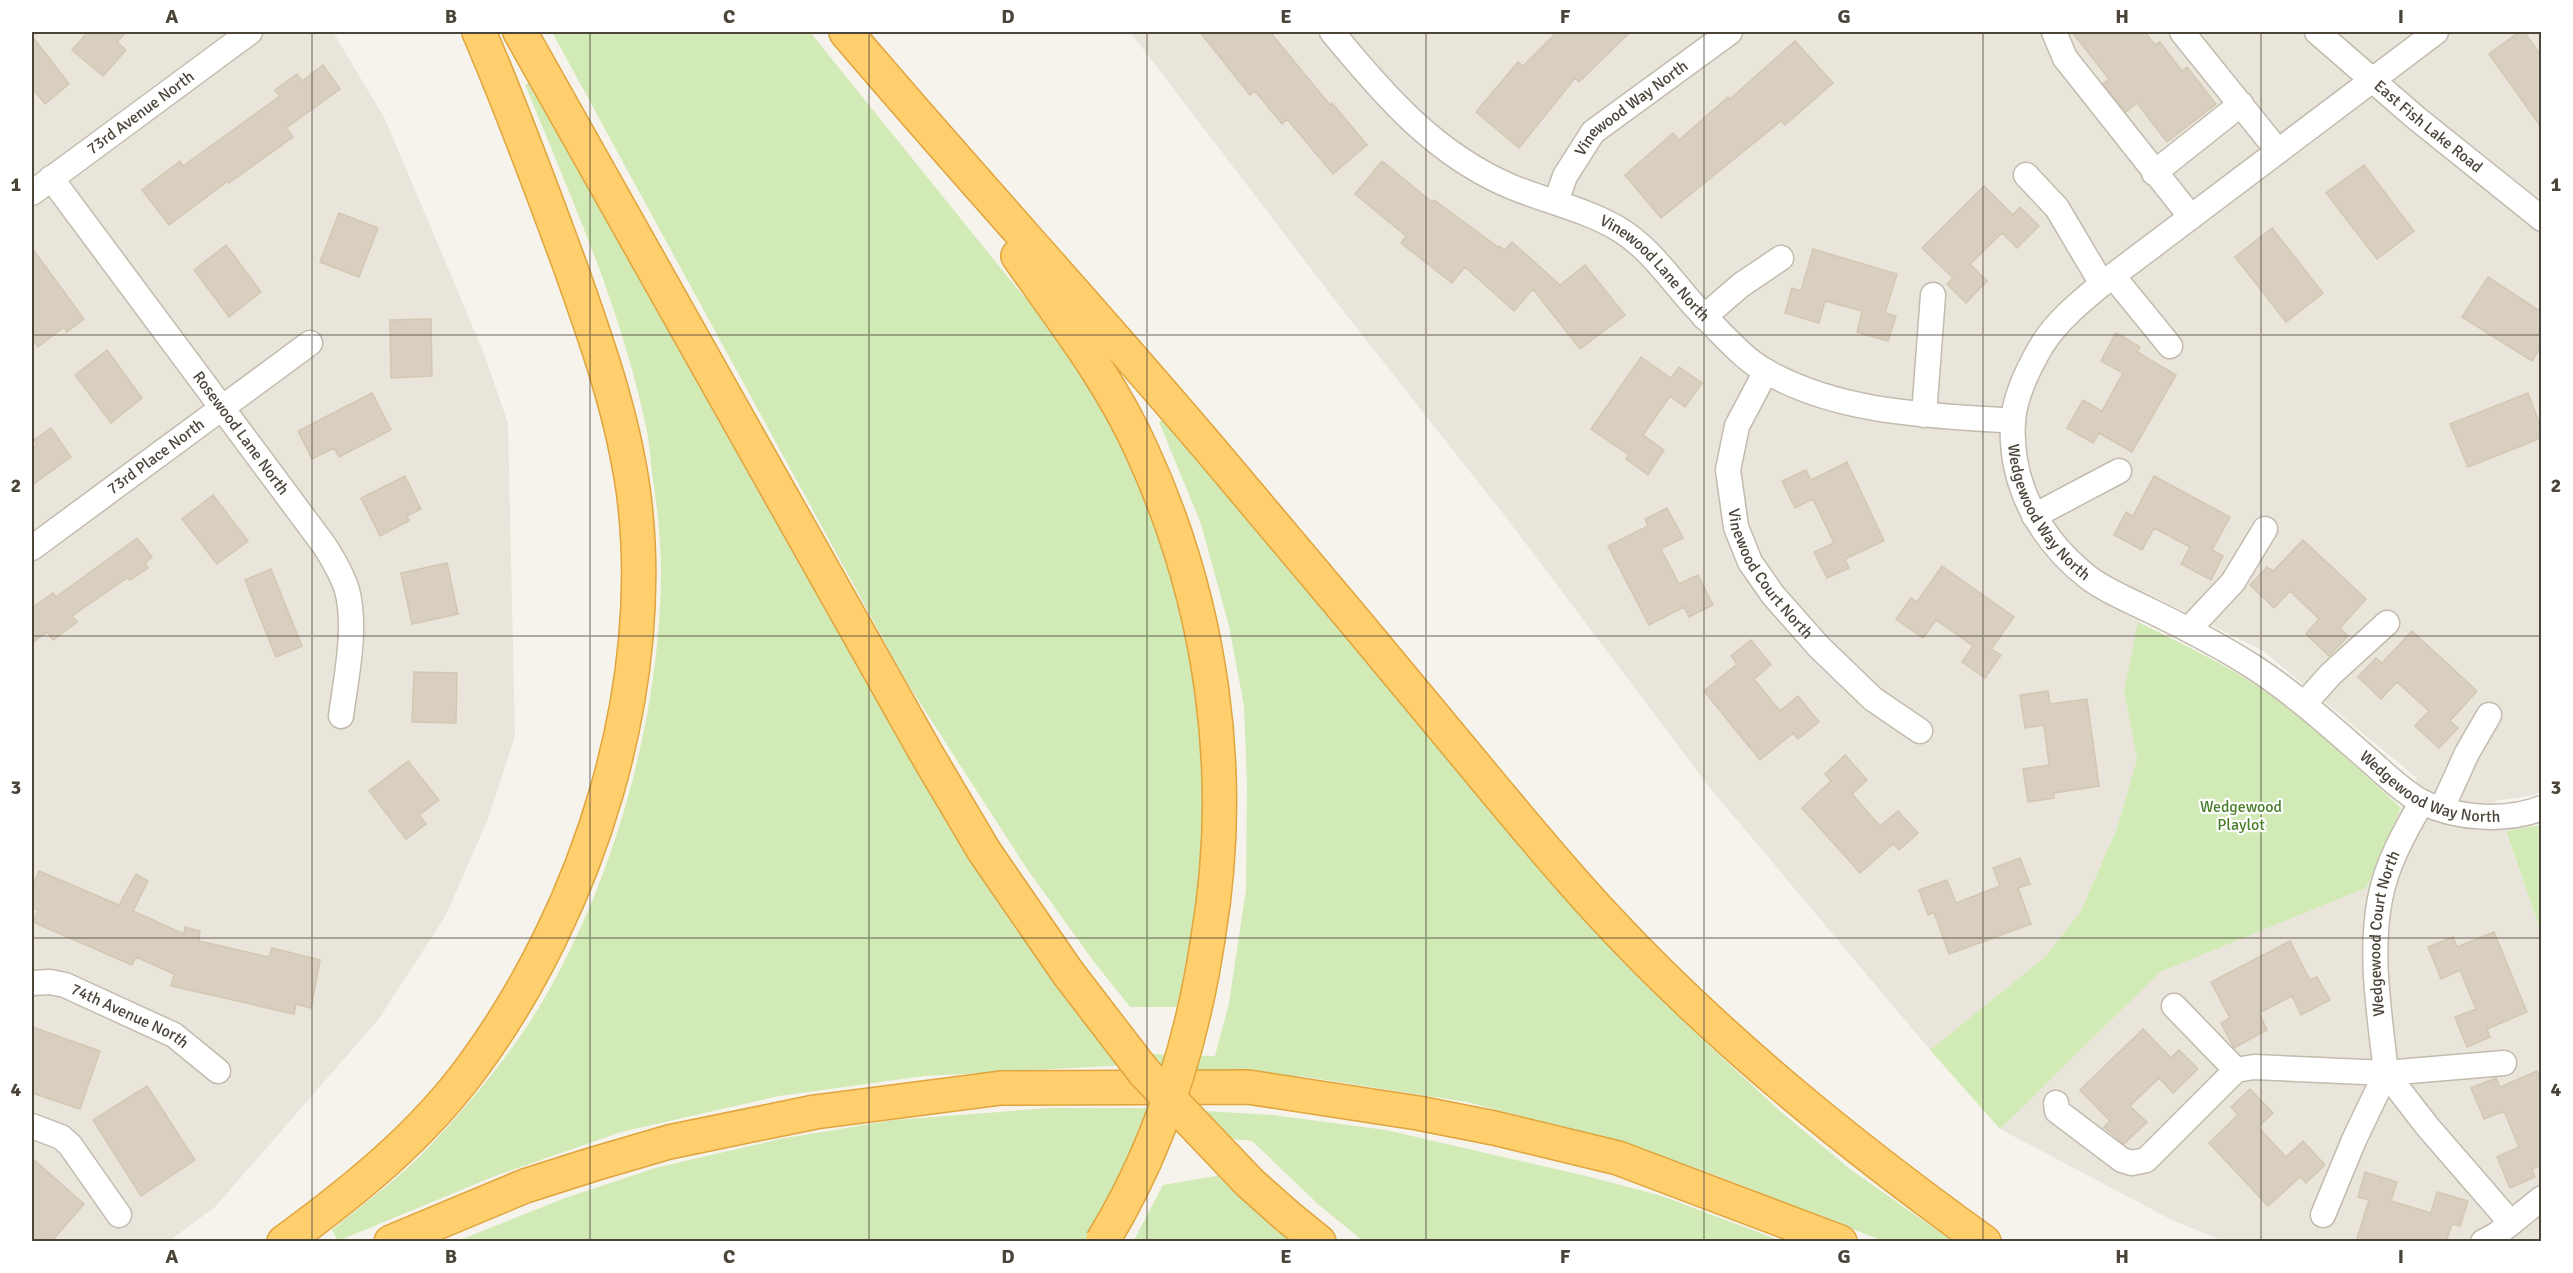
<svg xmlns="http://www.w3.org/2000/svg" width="2573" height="1273" font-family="Signika,sans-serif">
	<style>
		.residential { fill: #eae5da }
		.green { fill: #d2eab5 }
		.building { fill: #d8cfc1; stroke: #d3c7b4; stroke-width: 1.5 }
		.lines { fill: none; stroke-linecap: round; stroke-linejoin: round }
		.minor-casing { stroke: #c2bbae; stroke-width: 27 }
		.highway-casing { stroke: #e0a43c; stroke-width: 36 }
		.minor { stroke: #fff; stroke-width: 24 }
		.highway { stroke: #ffcf6e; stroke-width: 33 }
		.highway-bridge-casing { stroke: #e0a43c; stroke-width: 36; stroke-linecap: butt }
		.highway-bridge { stroke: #ffcf6e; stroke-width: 33 }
		.grid { fill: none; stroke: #4b4439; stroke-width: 1.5; stroke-opacity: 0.55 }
		.labels { text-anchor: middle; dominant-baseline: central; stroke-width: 4.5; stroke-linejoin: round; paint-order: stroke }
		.street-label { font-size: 16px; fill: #4b4439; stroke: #fff }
		.park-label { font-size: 16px; fill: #4a7f2a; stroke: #fff }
		.neatline { fill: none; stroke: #4b4439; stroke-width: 2 }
		.grid-label { font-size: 20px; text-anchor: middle; font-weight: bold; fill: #4b4439 }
	</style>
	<rect width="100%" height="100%" fill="#f6f3ec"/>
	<path class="residential" d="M32,32h301l52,87 98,232 25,72 7,313 -27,83 -43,98 -67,103 -163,187 -46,34h-137z
		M1130,32h1411v759l-7,4 -39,6 46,131v309h-318l-51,-21 -172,-91 160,-157 206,-84 22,-55 29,-55 -154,-127 -118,-59 -21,99 13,68 -20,69 -36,83 -36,46 -115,93 -220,-262 -202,-268 -164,-208z"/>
	<path class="green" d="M552,32h258l214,265 6,-4 73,106 45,97 35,99 21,128 2,161 -22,123h-54l-35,-44 -68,-94 -121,-188z
		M532,82l586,971 97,3 14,-53 17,-113 1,-107 -3,-77 -15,-80 -28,-102 -42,-102 9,-6 438,520 97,104 77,71 70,58 102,72h-69l-157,-62 -87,-31 -172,-46 -161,-25 -178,-12 -204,11 -145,20 -158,36 -126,44 -157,65 -6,-11c31,-26 70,-54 97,-83 44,-47 89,-101 120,-157 68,-120 111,-277 112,-416 0,-33 -4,-68 -9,-101 -2,-17 -3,-35 -7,-51 -25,-117 -75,-227 -120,-337z
		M2138,622c42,21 84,40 122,66 51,35 96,79 141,120l-35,80 -206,84 -160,157 -70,-79 115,-93 36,-46 36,-83 20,-69 -13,-68z
		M2541,825v107l-35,-101z
		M1049,1108h106l118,7 113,15 204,47 72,19 119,45h-418l-45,-37 -66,-63 -107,-11 -57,111 -633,1 110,-44 90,-30 125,-29 114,-19z
		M1228,1174l78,68h-173l30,-57z"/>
	<path class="building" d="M88,32h38l-9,10 9,8 -23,26 -31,-26z
		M1200,32h70l60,73 2,-2 35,42 -34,29 -46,-55 -5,5 -27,-33 -5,4z
		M1557,32h73l-51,50 -4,-4 -56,70 -43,-36 42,-50 5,4z
		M2072,32h73l10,13 5,-3 22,29 5,-4 29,37 -49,38 -30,-39 -11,9 -23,-28 6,-5z
		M2519,32h5l17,23v72l-52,-73z
		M32,36l37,48 -24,20 -13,-16z
		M1795,41l38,42 -48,42 -4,-4 -120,97 -36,-43 48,-42 6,7 49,-43 2,2z
		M323,65l17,24 -54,39 7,9 -64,46 -1,-2 -59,44 -27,-35 38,-29 3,5 97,-70 -5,-6 22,-16 5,7z
		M1382,161l50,41 2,-2 64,47 1,-1 6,4 7,-8 48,43 25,-20 40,50 -45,34 -47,-60 -19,22 -49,-44 -13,16 -51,-40 5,-7 -51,-42z
		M2364,165l50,66 -37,28 -51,-66z
		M1984,186l29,29 7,-8 19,19 -22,22 -15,-15 -32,31 17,17 -21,22 -19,-19 6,-6 -31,-30z
		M339,213l39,15 -19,49 -39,-15z
		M2272,228l51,65 -37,29 -51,-65z
		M226,245l35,47 -32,25 -35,-47z
		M32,248l52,71 -17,13 -3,-5 -26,20 -6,-9z
		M1813,249l84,25 -12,39 11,3 -8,25 -31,-9 5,-21 -37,-10 -6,22 -34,-10 7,-25 9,3z
		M2488,277l53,35v34l-9,15 -70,-44z
		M431,319l1,57 -41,2 -1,-58z
		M2116,333l24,14 -3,5 39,23 -44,77 -33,-19 -6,10 -26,-15 16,-28 19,11 21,-38 -22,-12z
		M107,350l35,48 -31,25 -36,-48z
		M1641,357l30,21 8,-11 23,16 -17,24 -15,-11 -27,39 21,15 -16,25 -22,-16 3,-4 -38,-26z
		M372,393l19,37 -52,27 -5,-9 -22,11 -14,-28z
		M2528,393l13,35v10l-73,29 -18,-43z
		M51,428l20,29 -39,28v-36l5,-4 -3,-5z
		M1847,462l37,79 -39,18 4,9 -22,10 -13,-26 20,-9 -21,-44 -18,9 -13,-27 24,-11 5,10z
		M405,476l16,33 -14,7 2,5 -29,15 -19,-38z
		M2154,476l76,41 -18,33 11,6 -12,24 -30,-16 9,-17 -36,-19 -12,22 -28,-15 12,-23 7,4z
		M213,495l35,46 -31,23 -35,-45z
		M1667,508l16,30 -22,11 18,35 19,-9 15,30 -24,12 -5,-10 -35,18 -41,-79 40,-20 -3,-7z
		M137,538l15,19 -7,6 3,5 -18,12 -3,-2 -55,38 5,6 -24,18 -6,-8 -15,11v-35l21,-15 3,4z
		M2303,540l63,59 -26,29 8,8 -19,20 -23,-22 13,-15 -29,-28 -16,17 -24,-23 17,-18 6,4z
		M447,563l11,51 -46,10 -11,-51z
		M1942,566l72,51 -23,32 10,6 -16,23 -23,-16 11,-16 -37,-26 -13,18 -27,-19 15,-21 6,4z
		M271,569l31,77 -26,11 -31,-77z
		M2412,631l65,60 -27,30 8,7 -19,20 -24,-22 14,-15 -32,-29 -16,17 -23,-22 18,-19 6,5z
		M1751,640l20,25 -17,14 26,32 18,-15 21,26 -21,17 -5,-6 -33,27 -56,-69 33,-27 -6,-8z
		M414,672l43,1 -1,50 -44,-1z
		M2048,691l2,13 37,-5 12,87 -45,7v5l-26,4 -5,-33 26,-4 -5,-40 -19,3 -5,-33z
		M1845,755l22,25 -15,14 28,32 18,-15 20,22 -19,17 -6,-6 -33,29 -58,-65 29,-27 -6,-7z
		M408,761l31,39 -20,15 7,9 -20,15 -37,-48z
		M2020,858l10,26 -12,4 13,36 -82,30 -15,-42 -6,3 -9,-25 28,-10 9,23 44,-17 -7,-18z
		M39,871l80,34 17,-31 12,7 -15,30 51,23 1,-7 15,4 -1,10 70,16 3,-9 48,12 -9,48 -15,-4 -2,10 -123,-28 3,-12 -38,-17 -4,8 -99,-43 5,-12 -6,-2v-21z
		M2494,932l33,80 -40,17 3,8 -23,10 -12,-30 21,-8 -16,-39 -19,9 -13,-32 25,-10 4,10z
		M2290,941l20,39 7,-3 13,23 -29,15 -9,-19 -33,17 8,17 -33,18 -13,-25 9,-5 -19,-36z
		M32,1027l68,24 -20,58 -48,-16z
		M2143,1029l28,29 8,-8 19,19 -25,24 -14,-15 -29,28 17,16 -23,22 -20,-17 6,-6 -30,-31z
		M2537,1071l4,10v84l-9,4 3,8 -25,11 -13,-31 22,-10 -15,-36 -20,8 -13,-31 25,-10 4,9z
		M147,1086l48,74 -54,36 -48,-76z
		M2250,1089l23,24 -15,14 28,30 17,-16 22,24 -19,18 -6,-6 -32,29 -59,-63 29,-28 -7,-8z
		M32,1158l52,46 -33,38h-19z
		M2365,1172l32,10 -6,19 40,12 6,-21 31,9 -8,25 -8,-2 -6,18h-90l13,-42 -11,-3z"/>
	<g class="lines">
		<g class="minor-casing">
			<g id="minor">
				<path id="s1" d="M1332,32c51,62 103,123 180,155 34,14 72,22 105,41 39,23 60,63 92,93 17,17 36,39 58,51 75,42 163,43 246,49"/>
				<path d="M2054,32l11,26 126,159"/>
				<path d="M2182,32l96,119"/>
				<path id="s2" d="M2317,32l98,85 127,102"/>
				<path id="s3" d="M2436,32l-334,252c-22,18 -45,37 -60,61 -13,22 -27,50 -29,76 -4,63 27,119 76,157 17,13 40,22 60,32 35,17 70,35 103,56 42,27 79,61 117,94 16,14 34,32 53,42 35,17 84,20 120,6"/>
				<path d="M2154,173l87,-69"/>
				<path d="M2026,175l31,33 45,76"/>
				<path id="s4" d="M51,178l273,367c9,14 18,29 23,45 10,38 -1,88 -6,126"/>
				<path id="s5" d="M32,193l218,-161"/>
				<path id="s6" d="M1556,202l9,-26 28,-44 137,-100"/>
				<path d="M2113,276l57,70"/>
				<path d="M1704,317l37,-32 40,-27"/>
				<path id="s7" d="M1766,371l-29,55 -9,44 8,57 14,35 23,33 46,52 54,52 47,32"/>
				<path d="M1924,415l9,-120"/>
				<path d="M2034,516l85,-45"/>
				<path id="s8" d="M32,548l278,-205"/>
				<path d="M2189,629l44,-47 32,-53"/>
				<path d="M2304,704l27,-30 56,-51"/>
				<path d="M2442,808l25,-55 22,-38"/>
				<path id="s9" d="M32,983l18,-1 15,3 109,50 44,36"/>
				<path d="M2174,1006l62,64"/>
				<path id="s10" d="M2386,1073c-6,-57 -17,-117 -6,-174 6,-34 25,-68 42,-97"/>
				<path d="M2386,1073l41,53 84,97"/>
				<path d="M2056,1103l1,8 65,49 10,3 14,-3 90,-90 18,-3 132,6 118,-10"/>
				<path d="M32,1126l29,11 9,8 49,70"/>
				<path d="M2323,1215l31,-75 32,-67"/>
				<path d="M2483,1242l13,-7 46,-37"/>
			</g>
		</g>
		<g class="highway-casing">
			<path id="highway" d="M520,32l406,721 58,98 84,122
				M846,32c128,151 263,296 390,448 72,85 144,171 215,257 50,60 99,121 152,178 114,123 245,229 381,327
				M1018,256c44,63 93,125 124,195 70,152 94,323 66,487
				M1287,1216l32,26
				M284,1242c70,-51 138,-106 189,-176 116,-158 187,-381 160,-577 -11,-77 -37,-150 -63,-223 -29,-79 -58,-157 -91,-234
				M391,1242l134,-56 69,-22 75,-22 146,-30 186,-24 247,-1 170,26 76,15 124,30 222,84"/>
		</g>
		<use href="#minor" class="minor"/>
		<use href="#highway" class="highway"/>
		<g class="highway-bridge-casing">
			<path id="highway-bridge" d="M1068,973l76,99 106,111 37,33
				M1102,1242c57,-93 90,-197 106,-304"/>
		</g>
		<use href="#highway-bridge" class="highway-bridge"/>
	</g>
	<path class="grid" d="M312,32v1210M590,32v1210M869,32v1210M1147,32v1210M1426,32v1210M1704,32v1210M1983,32v1210M2261,32v1210M32,335h2510M32,636h2510M32,938h2510"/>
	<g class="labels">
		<g class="street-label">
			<text stroke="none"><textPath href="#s6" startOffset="124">Vinewood Way North</textPath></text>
			<text stroke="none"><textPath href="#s5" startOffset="135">73rd Avenue North</textPath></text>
			<text stroke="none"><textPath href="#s2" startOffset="146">East Fish Lake Road</textPath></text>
			<text stroke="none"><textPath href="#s1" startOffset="408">Vinewood Lane North</textPath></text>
			<text stroke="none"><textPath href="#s4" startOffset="318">Rosewood Lane North</textPath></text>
			<text stroke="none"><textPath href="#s8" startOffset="154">73rd Place North</textPath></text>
			<text stroke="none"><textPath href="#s3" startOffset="688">Wedgewood Way North</textPath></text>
			<text stroke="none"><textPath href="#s7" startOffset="222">Vinewood Court North</textPath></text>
			<text stroke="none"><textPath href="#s3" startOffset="1173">Wedgewood Way North</textPath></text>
			<text stroke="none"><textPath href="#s10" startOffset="141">Wedgewood Court North</textPath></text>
			<text stroke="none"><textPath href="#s9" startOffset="105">74th Avenue North</textPath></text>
		</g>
		<g class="park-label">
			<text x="2241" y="807">Wedgewood<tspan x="2241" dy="18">Playlot</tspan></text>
		</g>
	</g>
	<rect width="2573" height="1273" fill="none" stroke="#ffffff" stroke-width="66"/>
	<rect x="33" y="33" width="2507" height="1207" class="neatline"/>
	<g class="grid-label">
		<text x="172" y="23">A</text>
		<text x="451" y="23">B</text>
		<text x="729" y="23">C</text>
		<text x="1008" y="23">D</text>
		<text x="1286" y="23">E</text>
		<text x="1565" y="23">F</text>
		<text x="1844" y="23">G</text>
		<text x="2122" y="23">H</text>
		<text x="2401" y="23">I</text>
		<text x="16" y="191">1</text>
		<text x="2556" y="191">1</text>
		<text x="16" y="492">2</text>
		<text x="2556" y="492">2</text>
		<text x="16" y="794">3</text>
		<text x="2556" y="794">3</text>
		<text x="16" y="1096">4</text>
		<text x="2556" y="1096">4</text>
		<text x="172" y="1263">A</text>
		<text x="451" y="1263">B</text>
		<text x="729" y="1263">C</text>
		<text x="1008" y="1263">D</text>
		<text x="1286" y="1263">E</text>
		<text x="1565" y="1263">F</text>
		<text x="1844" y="1263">G</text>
		<text x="2122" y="1263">H</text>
		<text x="2401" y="1263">I</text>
	</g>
</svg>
